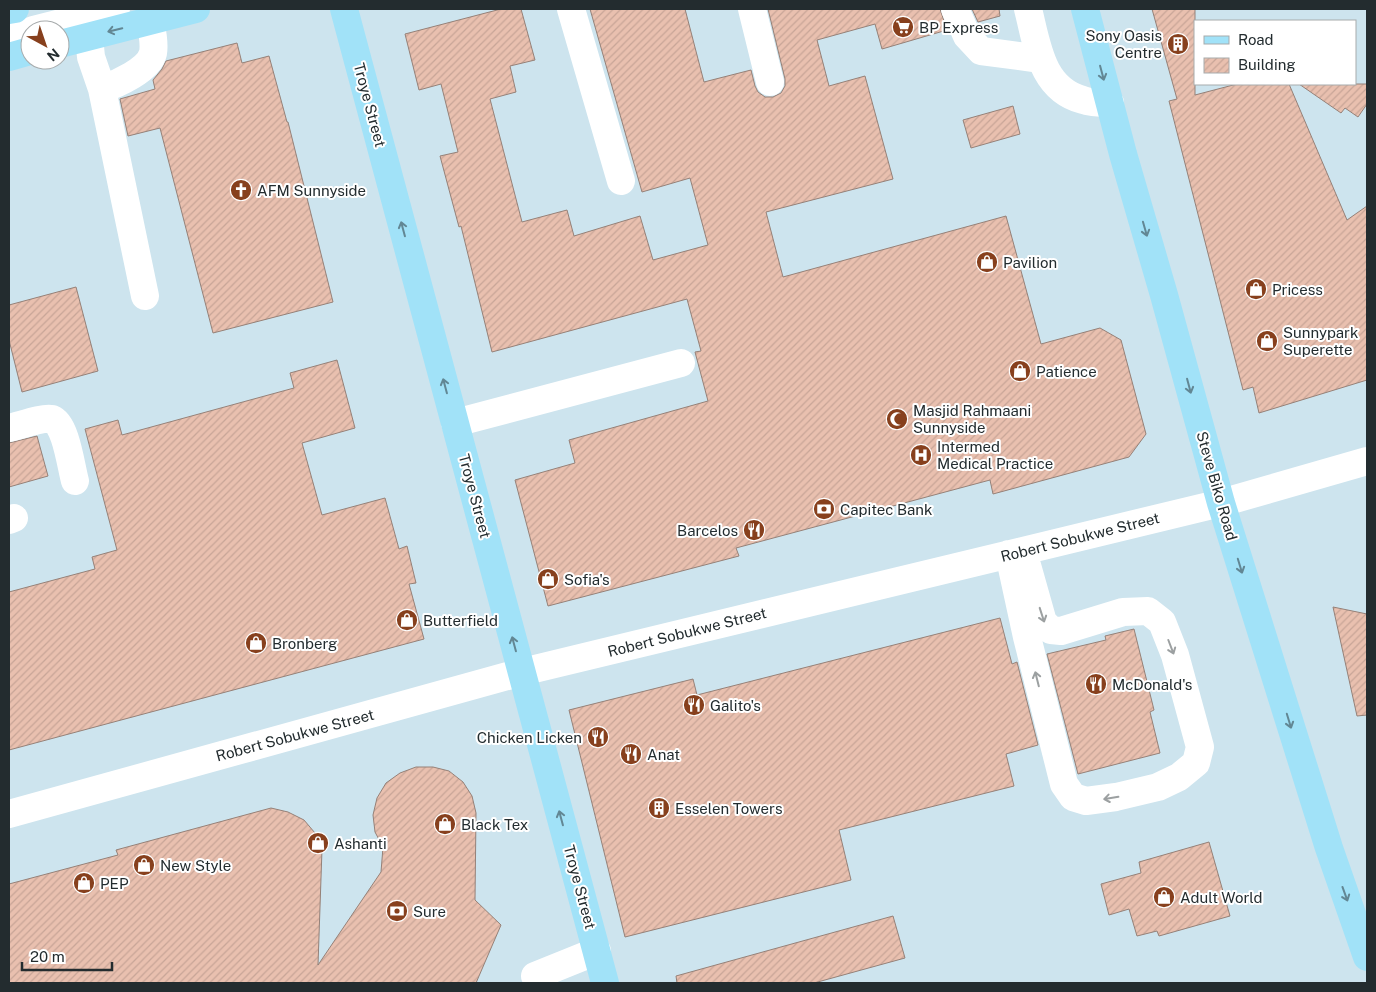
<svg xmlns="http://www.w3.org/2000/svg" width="1376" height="992" font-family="'Public Sans',sans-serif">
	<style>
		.building { fill: url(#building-hatch); stroke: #958178 }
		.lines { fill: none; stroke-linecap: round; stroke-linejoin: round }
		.minor { stroke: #fff; stroke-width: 28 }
		.major { stroke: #a1e2f8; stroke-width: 28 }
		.oneway { stroke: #628794 }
		.oneway2 { stroke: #9ca0a1 }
		.labels { text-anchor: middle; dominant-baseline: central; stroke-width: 4; stroke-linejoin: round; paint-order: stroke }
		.poi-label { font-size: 15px; fill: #232c2f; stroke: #fff; text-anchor: start }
		.street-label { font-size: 15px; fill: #232c2f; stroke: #fff }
	</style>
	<defs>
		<pattern id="building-hatch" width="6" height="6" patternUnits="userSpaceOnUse" patternTransform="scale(1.25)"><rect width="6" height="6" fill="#e9c0af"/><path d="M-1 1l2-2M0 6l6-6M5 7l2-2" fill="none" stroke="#c8a597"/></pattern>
	</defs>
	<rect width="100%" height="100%" fill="#cde4ee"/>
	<path class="building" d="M501,9h20l14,51 -25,6 6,26 -26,7 32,123 45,-12 7,26 66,-20 13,44 55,-15 -18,-67 -48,14 -52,-183h95l19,73 47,-12 4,16 3,6 7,5h8l8,-4 4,-7v-7l-17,-70h172l7,21 -65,19 -7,-25 -58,16 12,46 36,-10 28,103 -127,33 17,65 223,-61 35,128 59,-16 21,12 25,94 -17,23 -136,37 -3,-14 -254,68 3,8 -191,50 -33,-126 60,-17 -6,-23 139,-39 -13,-49 6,-1 -14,-52 -195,53 -31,-126 -2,1 -19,-71 18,-4 -17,-68 -22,6 -14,-56z
		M972,9h27l1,7 -22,6z
		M1152,9h43v86l42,-11h52l58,136 20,-14v174l-108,33 -6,-26 -10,3 -74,-289 8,-2z
		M237,43l5,20 27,-7 18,66h1l45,180 -120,31 -53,-205 -32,8 -8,-37 35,-10 -2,-9 9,-11 4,-8z
		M1299,84h68v20l-9,13 -13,-9 -4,5z
		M1013,106l7,28 -49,14 -8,-28z
		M76,287l22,84 -76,21 -13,-52v-35z
		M337,360l18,68 -53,15 20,72 63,-17 14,51 8,-3 9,37 -7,1 15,55 -415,111v-158l86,-23 -3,-12 25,-7 -32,-121 33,-9 4,15 172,-47 -4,-15z
		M37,436l11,40 -39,11v-44z
		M1333,607l34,7v101l-10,1z
		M1000,618l12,46 5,-2 21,83 -32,9 8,32 -175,44 12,50 -226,57 -56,-227 124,-31 4,16z
		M1134,629l20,81 -4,2 10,41 -82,21 -31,-120 59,-14 -1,-4z
		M416,767h17l16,4 14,11 9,14 4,17 -1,87 26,25 -25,58h-467v-99l109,-29 -2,-5 155,-42 17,4 16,8 11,13 7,16 -4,116 63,-93 2,-25 -8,-15 -2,-17 4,-17 9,-15 14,-10z
		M1209,842l21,74 -71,20 -2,-5 -20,5 -8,-27 -20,6 -8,-31 40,-11 -2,-11z
		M893,916l12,42 -91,25h-137l-1,-7z"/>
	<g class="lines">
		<path class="minor" d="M571,9l50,172
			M752,9l18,73
			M955,9l12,27 14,15 60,8
			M1028,9c9,35 13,80 55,91 8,3 18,3 27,3
			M33,30l83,-21
			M9,36l21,-5
			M89,36l2,21 11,32 43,207
			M102,89c15,-5 47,-19 51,-36 2,-11 -1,-22 -3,-32
			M455,423l226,-60
			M9,428c10,-2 33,-11 43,-9 14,5 19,48 23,62
			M9,520l5,-2
			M1009,554l18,83 37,147 9,13 13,4 30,-4 42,-10 21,-10 17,-14 4,-16 -25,-92 -13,-33 -14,-11 -25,1 -62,19 -10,-1 -8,-8 -20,-71
			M9,814l513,-142 699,-169 146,-42
			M535,976l62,-25"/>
		<path class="major" d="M344,9l261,974
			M1085,9l38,145 41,141 57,208 108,345 38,109
			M9,10l6,-1
			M60,44l136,-35
			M9,57l21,-6"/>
	</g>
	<defs><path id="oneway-shaft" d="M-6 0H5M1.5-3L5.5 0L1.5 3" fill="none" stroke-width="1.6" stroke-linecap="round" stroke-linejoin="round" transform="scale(1.25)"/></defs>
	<g class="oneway">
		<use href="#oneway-shaft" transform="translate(115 30) rotate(166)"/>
		<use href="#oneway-shaft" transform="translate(1102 73) rotate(75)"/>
		<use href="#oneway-shaft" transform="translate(403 229) rotate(-105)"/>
		<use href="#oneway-shaft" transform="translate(1145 229) rotate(74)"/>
		<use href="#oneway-shaft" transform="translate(445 386) rotate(-105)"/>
		<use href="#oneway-shaft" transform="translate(1189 386) rotate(75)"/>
		<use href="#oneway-shaft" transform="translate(1240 566) rotate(73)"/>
		<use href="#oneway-shaft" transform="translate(514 644) rotate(-105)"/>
		<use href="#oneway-shaft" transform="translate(1289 721) rotate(73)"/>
		<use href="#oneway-shaft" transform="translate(561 818) rotate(-105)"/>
		<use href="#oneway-shaft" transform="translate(1345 894) rotate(70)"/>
	</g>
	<g class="oneway2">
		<use href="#oneway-shaft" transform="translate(1042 615) rotate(72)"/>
		<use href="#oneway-shaft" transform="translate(1171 647) rotate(69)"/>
		<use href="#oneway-shaft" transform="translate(1037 679) rotate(-104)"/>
		<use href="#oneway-shaft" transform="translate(1111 798) rotate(171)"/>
	</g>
	<defs>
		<g id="supermarket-disc" transform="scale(1.125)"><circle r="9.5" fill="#87401d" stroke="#fff"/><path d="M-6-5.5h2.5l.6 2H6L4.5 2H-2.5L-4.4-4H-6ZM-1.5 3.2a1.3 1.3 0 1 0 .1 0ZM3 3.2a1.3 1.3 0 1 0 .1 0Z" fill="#fff"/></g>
		<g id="building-disc" transform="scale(1.125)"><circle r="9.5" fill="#87401d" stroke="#fff"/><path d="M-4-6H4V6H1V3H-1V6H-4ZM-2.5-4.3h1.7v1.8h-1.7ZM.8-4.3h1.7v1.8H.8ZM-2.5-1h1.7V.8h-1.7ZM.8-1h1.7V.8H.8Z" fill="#fff"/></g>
		<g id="church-disc" transform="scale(1.125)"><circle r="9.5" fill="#87401d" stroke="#fff"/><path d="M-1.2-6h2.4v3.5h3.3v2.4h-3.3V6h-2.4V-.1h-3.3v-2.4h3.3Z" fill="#fff"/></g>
		<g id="shop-disc" transform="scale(1.125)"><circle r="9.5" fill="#87401d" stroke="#fff"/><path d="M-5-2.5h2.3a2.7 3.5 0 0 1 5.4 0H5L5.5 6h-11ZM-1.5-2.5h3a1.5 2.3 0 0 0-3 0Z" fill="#fff"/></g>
		<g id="mosque-disc" transform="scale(1.125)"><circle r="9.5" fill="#87401d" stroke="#fff"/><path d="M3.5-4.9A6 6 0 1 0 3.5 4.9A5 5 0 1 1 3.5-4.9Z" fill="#fff"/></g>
		<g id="hospital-disc" transform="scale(1.125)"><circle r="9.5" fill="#87401d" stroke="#fff"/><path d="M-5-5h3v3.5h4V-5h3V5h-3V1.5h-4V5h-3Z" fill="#fff"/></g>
		<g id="bank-disc" transform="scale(1.125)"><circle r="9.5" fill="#87401d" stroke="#fff"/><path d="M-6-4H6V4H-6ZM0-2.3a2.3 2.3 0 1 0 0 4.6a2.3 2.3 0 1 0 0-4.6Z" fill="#fff"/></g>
		<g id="restaurant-disc" transform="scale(1.125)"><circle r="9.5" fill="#87401d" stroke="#fff"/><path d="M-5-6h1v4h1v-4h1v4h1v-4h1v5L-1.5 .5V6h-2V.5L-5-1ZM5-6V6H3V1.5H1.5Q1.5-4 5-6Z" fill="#fff"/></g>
	</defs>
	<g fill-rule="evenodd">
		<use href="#supermarket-disc" x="903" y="27"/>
		<use href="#building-disc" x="1178" y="44"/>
		<use href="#church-disc" x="241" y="190"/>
		<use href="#shop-disc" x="987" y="262"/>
		<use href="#shop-disc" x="1256" y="289"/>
		<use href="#shop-disc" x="1267" y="341"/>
		<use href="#shop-disc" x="1020" y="371"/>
		<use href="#mosque-disc" x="897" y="419"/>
		<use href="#hospital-disc" x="921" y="455"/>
		<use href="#bank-disc" x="824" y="509"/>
		<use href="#restaurant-disc" x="754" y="530"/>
		<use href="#shop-disc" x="548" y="579"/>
		<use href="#shop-disc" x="407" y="620"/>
		<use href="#shop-disc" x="256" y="643"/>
		<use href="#restaurant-disc" x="1096" y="684"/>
		<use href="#restaurant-disc" x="694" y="705"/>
		<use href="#restaurant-disc" x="598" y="737"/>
		<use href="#restaurant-disc" x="631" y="754"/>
		<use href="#building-disc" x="659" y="808"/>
		<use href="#shop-disc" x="445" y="824"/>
		<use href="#shop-disc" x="318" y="843"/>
		<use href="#shop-disc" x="144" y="865"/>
		<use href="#shop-disc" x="84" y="883"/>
		<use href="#shop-disc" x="1164" y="897"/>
		<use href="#bank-disc" x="397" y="911"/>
	</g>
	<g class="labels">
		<g class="poi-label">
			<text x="919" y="27">BP Express</text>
			<text x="1162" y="35" text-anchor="end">Sony Oasis<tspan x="1162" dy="17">Centre</tspan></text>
			<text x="257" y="190">AFM Sunnyside</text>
			<text x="1003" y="262">Pavilion</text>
			<text x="1272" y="289">Pricess</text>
			<text x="1283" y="332">Sunnypark<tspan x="1283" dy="17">Superette</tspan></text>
			<text x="1036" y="371">Patience</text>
			<text x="913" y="410">Masjid Rahmaani<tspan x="913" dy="17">Sunnyside</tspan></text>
			<text x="937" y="446">Intermed<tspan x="937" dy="17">Medical Practice</tspan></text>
			<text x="840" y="509">Capitec Bank</text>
			<text x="738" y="530" text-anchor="end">Barcelos</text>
			<text x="564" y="579">Sofia's</text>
			<text x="423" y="620">Butterfield</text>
			<text x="272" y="643">Bronberg</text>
			<text x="1112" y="684">McDonald's</text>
			<text x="710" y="705">Galito's</text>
			<text x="582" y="737" text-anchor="end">Chicken Licken</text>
			<text x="647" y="754">Anat</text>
			<text x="675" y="808">Esselen Towers</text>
			<text x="461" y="824">Black Tex</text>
			<text x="334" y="843">Ashanti</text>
			<text x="160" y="865">New Style</text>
			<text x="100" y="883">PEP</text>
			<text x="1180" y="897">Adult World</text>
			<text x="413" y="911">Sure</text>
		</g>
		<g class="street-label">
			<text transform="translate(370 105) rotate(75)">Troye Street</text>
			<text transform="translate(1217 486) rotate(74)">Steve Biko Road</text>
			<text transform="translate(475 496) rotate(75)">Troye Street</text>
			<text transform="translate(1080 537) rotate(-14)">Robert Sobukwe Street</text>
			<text transform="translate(687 632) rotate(-14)">Robert Sobukwe Street</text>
			<text transform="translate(295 735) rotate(-15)">Robert Sobukwe Street</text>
			<text transform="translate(580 887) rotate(75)">Troye Street</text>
		</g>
	</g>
	<rect width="1376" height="992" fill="none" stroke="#232c2f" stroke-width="20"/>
	<rect x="1194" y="20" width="162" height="65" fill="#ffffff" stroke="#a7abac"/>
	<rect x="1204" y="36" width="25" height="8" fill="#a1e2f8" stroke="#a7abac"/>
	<text x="1238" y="45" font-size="15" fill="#232c2f">Road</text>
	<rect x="1204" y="58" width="25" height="15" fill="url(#building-hatch)" stroke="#a7abac"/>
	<text x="1238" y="70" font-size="15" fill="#232c2f">Building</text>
	<g transform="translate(45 45) rotate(140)"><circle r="24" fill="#ffffff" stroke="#a7abac"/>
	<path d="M0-4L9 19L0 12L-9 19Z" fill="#87401d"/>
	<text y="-8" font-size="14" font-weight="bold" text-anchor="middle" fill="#232c2f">N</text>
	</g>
	<path d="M22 962v8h90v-8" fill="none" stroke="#232c2f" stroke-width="2.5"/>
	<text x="30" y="962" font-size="15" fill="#232c2f" stroke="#ffffff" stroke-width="4" paint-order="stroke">20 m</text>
</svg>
